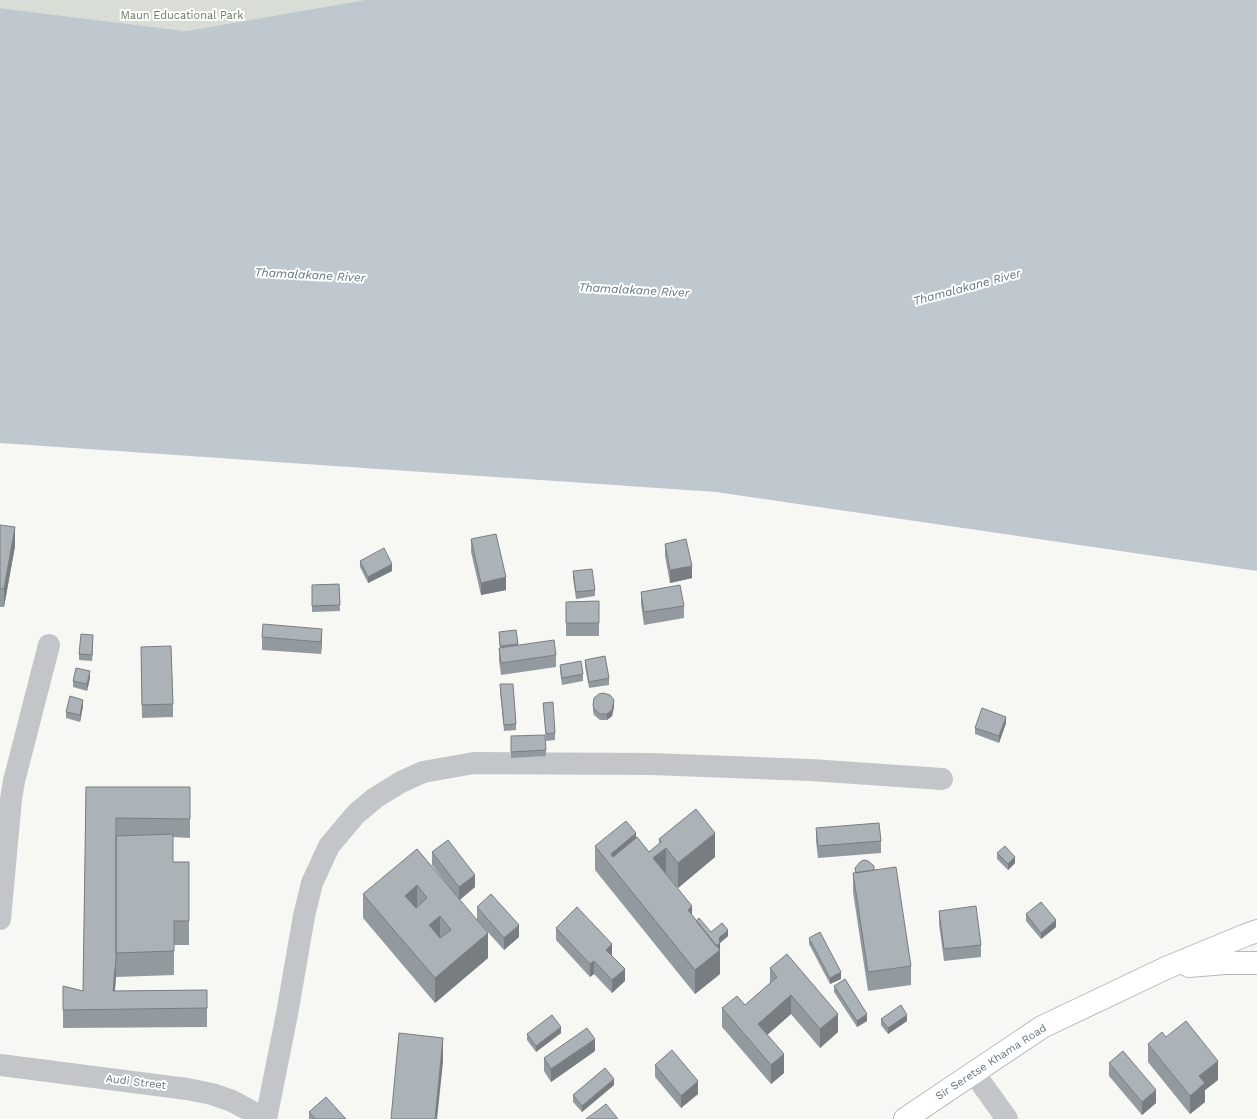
<svg xmlns="http://www.w3.org/2000/svg" width="1257" height="1119" font-family="'Work Sans',sans-serif">
	<style>
		.green { fill: #d8ded5 }
		.water { fill: #bfc8ce }
		.lines { fill: none; stroke-linecap: round; stroke-linejoin: round }
		.major-casing { stroke: #b5b9bd; stroke-width: 24 }
		.minor { stroke: #c2c6c9; stroke-width: 22 }
		.major { stroke: #fff; stroke-width: 22 }
		.wall { fill: #939a9f }
		.shaded-wall { fill: #787d82 }
		.building { fill: #abb3b9; stroke: #787d82; fill-rule: evenodd }
		.labels { text-anchor: middle; dominant-baseline: central; stroke-width: 4; stroke-linejoin: round; paint-order: stroke }
		.park-label { font-size: 11px; fill: #687c64; stroke: #fff }
		.street-label { font-size: 11px; fill: #657585; stroke: #fff }
		.water-label { font-size: 12px; font-style: italic; fill: #617782; stroke: #fff }
	</style>
	<rect width="100%" height="100%" fill="#f7f7f4"/>
	<path class="green" d="M0,0h364l-178,31 -186,-23z"/>
	<path class="water" d="M364,0h893v571l-541,-79 -716,-49v-435l186,23z"/>
	<g class="lines">
		<g class="major-casing">
			<path id="major" d="M1189,966l36,-3h32
				M905,1119l137,-92 124,-59 80,-33 11,-4"/>
		</g>
		<path class="minor" d="M0,919l11,-120 3,-18 35,-136
			M0,1065l187,24 25,5 20,7 34,18
			M974,1073l33,46
			M266,1119l21,-105 17,-98 8,-33 17,-37 27,-32 19,-16 26,-16 22,-10 51,-9 177,1 160,6 131,9"/>
		<use href="#major" class="major"/>
	</g>
	<path class="wall" d="M0,525l15,21 -11,61h-4z
		M471,539l35,51 -25,5 -10,-43z
		M665,544l27,34 -22,5 -5,-27z
		M360,561l32,10 -24,12 -8,-16z
		M573,571l22,19v6l-19,3 -3,-21z
		M339,584l1,27 -28,1v-27z
		M641,592l43,14v12l-40,7 -3,-21z
		M599,601v35h-33v-34z
		M516,630l2,15 38,10v12l-55,8 -2,-15v-12h1l-1,-16z
		M262,637l60,5 -1,12 -59,-4z
		M93,642l-1,19 -13,-1v-6z
		M141,659l32,45v13l-31,1z
		M585,660l24,18v7l-20,3 -4,-22z
		M560,665l23,9v7l-21,4 -2,-14z
		M90,678l-3,13 -14,-4v-6z
		M500,684l16,40v6l-12,1 -4,-40z
		M543,703l12,30v7l-9,1z
		M593,705l21,2 -2,9 -5,4h-7l-6,-5 -1,-3z
		M83,706l-3,16 -14,-4v-6z
		M1006,723l-7,20 -24,-9v-6z
		M511,736l35,14v6l-35,2z
		M86,787h104v51l-17,-1v25h16v83h-15v30l-58,2 -1,14 92,-1v37l-144,1v-42l20,5z
		M816,828l65,13v12l-63,5 -2,-17z
		M636,838l13,14 10,-8v-5l56,18 -37,31 -13,-15 27,43 4,5 15,11 17,4 -8,7v31l-25,20 -100,-124v-24z
		M417,849l37,44 -22,-28v-13l43,35 -15,13 28,58 -53,45 -72,-85v-24z
		M997,853l18,10 -7,7 -11,-11z
		M855,868l19,2 37,96v19l-43,6 -15,-99v-19h2z
		M477,907l42,30 -15,13 -27,-30z
		M939,911l42,34v12l-37,4 -5,-37z
		M1026,914l30,13 -15,12 -15,-18z
		M556,928l56,28 13,25 -13,12 -18,-19 -4,3 -34,-37z
		M809,938l32,41 -11,5 -21,-40z
		M770,968l68,64 -18,16 -29,-34 -24,21 17,38 -13,11 -49,-57v-19l23,-3 25,-22z
		M834,986l33,35 -10,6 -23,-35z
		M881,1019l26,2 -19,13 -7,-9z
		M561,1033l-25,19 -9,-12v-6z
		M1166,1037l52,43 -13,10v12l-15,12 -42,-52v-18z
		M595,1051l-44,31 -7,-11v-13z
		M1109,1063l47,40 -14,12 -33,-39z
		M655,1065l43,29 -17,14 -26,-31z
		M614,1085l-32,27 -9,-10v-7z
		M309,1112l37,7h-37z"/>
	<path class="shaded-wall" d="M15,527v19l-11,61v-18z
		M392,564v7l-24,12v-6z
		M692,566v12l-22,5v-13z
		M506,577v13l-25,5v-12z
		M322,629v13l-1,12v-12z
		M93,635v7l-1,19v-6z
		M90,671v7l-3,13v-7z
		M83,700v6l-3,16v-7z
		M614,700v7l-2,9 -5,4v-6z
		M1006,717v6l-7,20v-7z
		M636,833v25l-19,15 -6,-19z
		M715,833v24l-37,31v-25z
		M666,848v24l-13,10v-24z
		M1015,857v6l-7,7v-6z
		M475,875v12l-16,13v-13z
		M417,885v25l-12,-14z
		M692,906v25l-4,-21z
		M440,916v25l-11,-16z
		M1056,920v7l-15,12v-6z
		M519,925v12l-15,13v-12z
		M728,930v6l-8,7v6l-8,6 7,-17z
		M488,933v25l-53,45v-25z
		M612,944v13l-6,-7z
		M720,950v24l-25,20v-24z
		M116,959v18l-3,33v-19z
		M594,961v13l-4,3v-13z
		M625,969v12l-13,12v-13z
		M841,972v7l-11,5v-6z
		M791,995v19l-33,29v-19z
		M838,1014v18l-18,16v-19z
		M867,1014v7l-10,6v-6z
		M907,1015v6l-19,13v-6z
		M561,1027v6l-25,19v-6z
		M443,1038v24l-6,57h-2z
		M595,1039v12l-44,31v-13z
		M784,1054v19l-13,11v-19z
		M1218,1061v19l-13,10v12l-15,12v-18l9,-20z
		M614,1079v6l-32,27v-6z
		M698,1081v13l-17,14v-12z
		M1156,1090v13l-14,12v-13z"/>
	<path class="building" d="M0,525l15,2 -11,62 -4,-1z
		M496,534l10,43 -25,6 -10,-44z
		M686,539l6,27 -22,4 -5,-26z
		M384,548l8,16 -24,13 -8,-16z
		M592,569l3,21 -19,2 -3,-21z
		M339,584l1,21 -28,1v-21z
		M680,585l4,21 -40,6 -3,-20z
		M599,601v22h-33v-21z
		M263,624l59,5 -1,13 -59,-5z
		M516,630l2,14 -18,2 -1,-14z
		M81,634l12,1 -1,20 -13,-1z
		M554,640l2,15 -55,8 -2,-15z
		M171,646l2,58 -31,1 -1,-58z
		M605,656l4,22 -20,4 -4,-22z
		M581,661l2,13 -21,4 -2,-13z
		M76,668l14,3 -3,13 -14,-3z
		M500,684h13l3,40 -12,1z
		M603,693l7,2 4,5 -2,10 -5,4h-7l-6,-5 -1,-4 1,-7 5,-4z
		M70,696l13,4 -3,15 -14,-3z
		M553,702l2,31 -9,1 -3,-31z
		M982,708l24,9 -7,19 -24,-8z
		M545,735l1,15 -35,2v-16z
		M86,787h104v32l-74,-1v141l-3,32 94,-1v18l-144,2v-24l20,5z
		M696,809l19,24 -37,30 -12,-15 -13,10 39,48 -4,4 32,40 -25,20 -100,-124 31,-25 10,12 -25,21 2,3 24,-20 12,15 12,-10 -2,-3z
		M879,823l2,18 -63,5 -2,-18z
		M173,834v28h16v59h-15v30l-58,2v-117z
		M448,840l27,35 -16,12 -27,-35z
		M1005,846l10,11 -7,7 -11,-11z
		M417,849l71,84 -53,45 -72,-84zM417,885l10,13 -11,10 -11,-12zM440,916l11,14 -11,8 -11,-13z
		M864,860l4,1 6,5v4l-18,3 -1,-5 5,-6z
		M896,867l15,99 -43,6 -15,-99z
		M491,894l28,31 -15,13 -27,-31z
		M1041,902l15,18 -15,13 -15,-19z
		M976,906l5,39 -37,4 -5,-38z
		M577,907l35,37 -6,6 19,19 -13,11 -18,-19 -4,3 -34,-36z
		M699,918l12,14 11,-9 6,7 -9,8 1,5 -4,3 -20,-25z
		M820,932l21,40 -11,6 -21,-40z
		M787,954l51,60 -18,15 -29,-34 -33,29 26,30 -13,11 -49,-57 15,-12 8,9 32,-28 -7,-9z
		M845,979l22,35 -10,7 -23,-35z
		M901,1005l6,10 -19,13 -7,-9z
		M552,1015l9,12 -25,19 -9,-12z
		M1186,1021l32,40 -19,15 6,7 -15,13 -42,-52 14,-12 4,5z
		M587,1028l8,11 -44,30 -7,-11z
		M399,1033l44,5 -8,81h-44z
		M672,1050l26,31 -17,15 -26,-31z
		M1123,1051l33,39 -14,12 -33,-39z
		M605,1068l9,11 -32,27 -9,-11z
		M326,1097l20,22h-31l-6,-7z
		M606,1104l12,15h-32z"/>
	<g class="labels">
		<g class="park-label">
			<text x="182" y="15">Maun Educational Park</text>
		</g>
		<g class="street-label">
			<text transform="translate(991 1062) rotate(-33)">Sir Seretse Khama Road</text>
			<text transform="translate(136 1082) rotate(7)">Audi Street</text>
		</g>
		<g class="water-label">
			<text transform="translate(310 275) rotate(3)">Thamalakane River</text>
			<text transform="translate(967 287) rotate(-15)">Thamalakane River</text>
			<text transform="translate(634 290) rotate(3)">Thamalakane River</text>
		</g>
	</g>
</svg>
